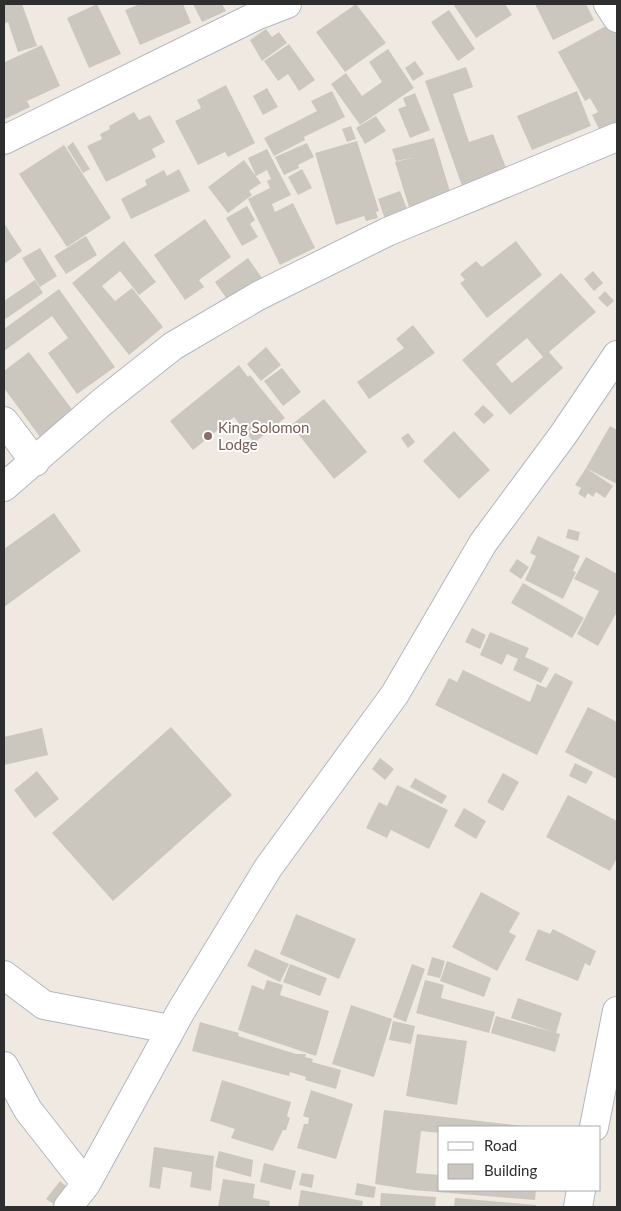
<svg xmlns="http://www.w3.org/2000/svg" width="621" height="1211" font-family="Lato,sans-serif">
	<style>
		.building { fill: #cbc7bf; fill-rule: evenodd }
		.lines { fill: none; stroke-linecap: round; stroke-linejoin: round }
		.minor-casing { stroke: #b4b7c1; stroke-width: 30 }
		.minor { stroke: #fff; stroke-width: 28 }
		.education-dot { fill: #8d6e63; stroke: #fff; stroke-width: 2 }
		.labels { text-anchor: middle; dominant-baseline: central; stroke-width: 4; stroke-linejoin: round; paint-order: stroke }
		.education-label { font-size: 15px; fill: #785e54; stroke: #fff; text-anchor: start }
	</style>
	<rect width="100%" height="100%" fill="#efe9e1"/>
	<path class="building" d="M4,4h18l15,42 -19,6 -10,-30 -4,2z
		M97,4l24,50 -32,14 -22,-50z
		M140,4h43l8,19 -51,22 -15,-35z
		M193,4h29l4,7 -24,11z
		M356,4l30,39 -41,29 -29,-40z
		M453,4h52l7,11 -36,23z
		M535,4h51l8,16 -41,20z
		M449,10l26,39 -17,12 -27,-39z
		M615,21l2,5v99l-16,8 -9,-18 6,-3 -8,-14 -5,3 -27,-49z
		M266,29l6,8 7,-5 8,11 -25,18 -12,-21z
		M289,44l26,36 -16,11 -11,-17 -10,7 -14,-20z
		M42,45l18,41 -33,15 3,6 -25,12v-57z
		M388,49l26,39 -54,37 -29,-41 15,-11 16,23 20,-14 -13,-20z
		M415,61l9,13 -11,7 -8,-13z
		M466,67l7,20 -20,7 16,48 24,-8 15,39 -45,16 -38,-108z
		M226,85l29,58 -27,14 -3,-5 -27,13 -23,-44 26,-13 -4,-8z
		M267,88l11,19 -15,8 -10,-19z
		M332,91l13,26 -41,20 1,3 -31,16 -10,-18 53,-27 -6,-10z
		M577,91l14,35 -59,24 -15,-34z
		M415,93l15,37 -20,8 -12,-29 8,-3 -3,-8z
		M134,112l5,8 11,-5 15,27 -13,7 4,8 -50,25 -19,-36 15,-7 -2,-5 10,-5 -1,-3z
		M376,116l10,15 -21,13 -9,-16z
		M351,126l5,13 -9,3 -5,-13z
		M434,138l17,57 -42,12 -14,-45 17,-4 -16,3 -4,-12z
		M357,141l22,70 -3,1 2,6 -12,3 -2,-5 -28,9 -21,-72z
		M73,142l17,27 -7,4 -16,-26z
		M307,143l7,14 -16,8 1,3 -15,7 -9,-18z
		M64,145l47,73 -44,29 -48,-73z
		M267,149l24,46 -19,9 3,8 18,-9 22,45 -35,17 -32,-66 22,-11 -3,-7 4,-2 -4,-9 -11,6 -8,-18z
		M244,160l17,23 -12,8 3,4 -24,18 -20,-26z
		M179,169l11,22 -59,28 -10,-20 26,-14 -2,-5 19,-10 3,6z
		M302,169l10,19 -14,7 -10,-18z
		M400,191l9,23 -23,8 -8,-23z
		M247,206l8,14 -5,4 8,13 -16,9 -16,-28z
		M205,219l26,38 -32,23 5,7 -19,13 -31,-45z
		M4,223l18,28 -18,13z
		M86,236l11,19 -31,19 -12,-18z
		M124,241l32,41 -17,13 -19,-24 -18,15 13,15 17,-13 31,39 -34,28 -57,-72z
		M516,241l26,34 -55,43 -27,-35 5,-3 -5,-6 16,-13 6,6z
		M40,248l17,28 -17,11 -18,-29z
		M248,258l14,20 -33,24 -14,-20z
		M593,271l10,12 -9,8 -10,-12z
		M561,273l35,39 -47,40 14,16 -53,47 -48,-55zM527,338l16,19 -31,26 -16,-19z
		M35,280l8,13 -39,27v-19z
		M59,289l56,78 -38,27 -29,-41 20,-15 -16,-22 -48,35v-22z
		M605,291l9,10 -7,6 -9,-9z
		M413,325l22,28 -66,46 -12,-17 47,-34 -8,-9z
		M266,347l15,18 -20,16 -14,-17z
		M29,352l45,60 -34,25 -36,-49v-17z
		M239,365l9,12 2,-2 35,43 -31,25 -20,-26 -41,33 -23,-29z
		M282,368l19,24 -18,14 -19,-25z
		M324,399l43,53 -33,27 -43,-54z
		M483,405l11,10 -10,9 -10,-10z
		M610,426l7,4v54l-31,-16z
		M454,431l36,39 -31,29 -36,-38z
		M408,433l7,9 -7,6 -7,-10z
		M586,468l27,18 -8,12 -9,-6 -3,5 -5,-4 -3,5 -7,-4 3,-6 -6,-3z
		M54,513l27,38 -77,56v-58z
		M568,529l12,3 -2,9 -12,-3z
		M538,536l42,20 -7,15 3,1 -13,27 -38,-19 11,-24 -6,-3z
		M586,557l31,17v38l-19,34 -21,-12 22,-43 -25,-12z
		M517,559l12,8 -8,12 -12,-8z
		M523,583l61,35 -12,20 -61,-35z
		M472,628l14,7 -6,14 -15,-7z
		M490,632l39,16 -4,9 24,11 -8,15 -28,-13 5,-11 -11,-5 -5,11 -22,-10z
		M463,670l67,32 7,-18 9,4 9,-15 18,9 -36,73 -102,-50 14,-27 8,4z
		M588,707l29,15v57l-52,-27z
		M171,727l61,68 -119,106 -61,-68z
		M42,728l6,27 -44,10v-28z
		M380,758l14,11 -9,11 -13,-11z
		M575,763l18,9 -7,12 -17,-8z
		M37,771l22,28 -24,19 -21,-28z
		M503,773l16,9 -16,29 -16,-9z
		M415,778l32,18 -5,8 -32,-17z
		M397,785l51,25 -19,39 -38,-19 -4,8 -21,-10 13,-26 8,4z
		M568,795l49,26v37l-7,13 -64,-34z
		M464,808l22,13 -10,18 -22,-13z
		M481,892l39,21 -11,19 7,4 -19,35 -45,-24z
		M296,914l60,25 -17,40 -59,-25z
		M538,929l12,5 3,-5 43,22 -6,15 -5,-3 -7,18 -53,-21z
		M255,949l34,15 -9,18 -33,-16z
		M432,957l13,4 -5,17 -13,-3z
		M447,961l44,17 -7,19 -44,-16z
		M290,964l37,14 -7,18 -37,-14z
		M412,964l13,5 -19,53 -13,-5z
		M267,980l16,5 -3,10 49,16 -13,45 -78,-26 14,-45 12,5z
		M425,980l19,5 -3,13 54,14 -6,21 -73,-20z
		M518,998l44,15 -6,20 -45,-15z
		M351,1005l41,14 -18,58 -42,-13z
		M496,1016l64,18 -5,18 -64,-19z
		M393,1021l22,5 -4,18 -22,-4z
		M200,1022l39,11 -1,3 58,18h10l-1,3 8,2 -1,3 29,8 -5,19 -31,-9 1,-3 -16,-5 -1,4 -97,-25z
		M417,1034l50,7 -10,64 -51,-9z
		M222,1080l69,22 -4,14 3,2 -4,12h-3l-10,21 -42,-13 4,-9 -25,-8z
		M311,1090l42,14 -17,55 -39,-11 7,-24h4l1,-6 -6,-2z
		M384,1110l139,16 -83,1v6l-19,-2 -5,42 24,2v15h96l-1,10 -122,-10 -38,-6z
		M154,1147l60,9 -3,35 -21,-4 2,-15 -29,-5 -3,22 -11,-2z
		M219,1151l34,9 -2,17 -36,-10z
		M264,1163l32,8 -5,19 -31,-8z
		M302,1173l12,2 -2,13 -13,-3z
		M223,1179l32,5 -2,14 17,3 -1,6h-51z
		M60,1181l12,10 -14,16 -12,-8z
		M357,1183l19,4 -2,11 -19,-3z
		M301,1190l62,11 -1,6h-64z
		M381,1193l55,4 -1,10h-55z
		M455,1198l81,7v2h-82z"/>
	<g class="lines">
		<g class="minor-casing">
			<path id="minor" d="M608,4l9,14
				M4,140l252,-124 31,-12
				M4,421l31,41
				M4,487l97,-84 72,-57 85,-50 129,-64 230,-95
				M4,975l40,30 126,24
				M4,1066l24,44 58,74
				M594,1127l23,-116
				M68,1207l18,-23 95,-173 87,-143 127,-174 88,-151 80,-108 54,-80
				M578,1207l3,-17"/>
		</g>
		<use href="#minor" class="minor"/>
	</g>
	<circle class="education-dot" cx="208" cy="436" r="5"/>
	<g class="labels">
		<g class="education-label">
			<text x="218" y="427">King Solomon<tspan x="218" dy="17">Lodge</tspan></text>
		</g>
	</g>
	<rect width="621" height="1211" fill="none" stroke="#2e2e2e" stroke-width="10"/>
	<rect x="438" y="1126" width="162" height="65" fill="#ffffff" stroke="#ababab"/>
	<rect x="448" y="1142" width="25" height="8" fill="#ffffff" stroke="#ababab"/>
	<text x="484" y="1151" font-size="15" fill="#2e2e2e">Road</text>
	<rect x="448" y="1164" width="25" height="15" fill="#cbc7bf" stroke="#ababab"/>
	<text x="484" y="1176" font-size="15" fill="#2e2e2e">Building</text>
</svg>
